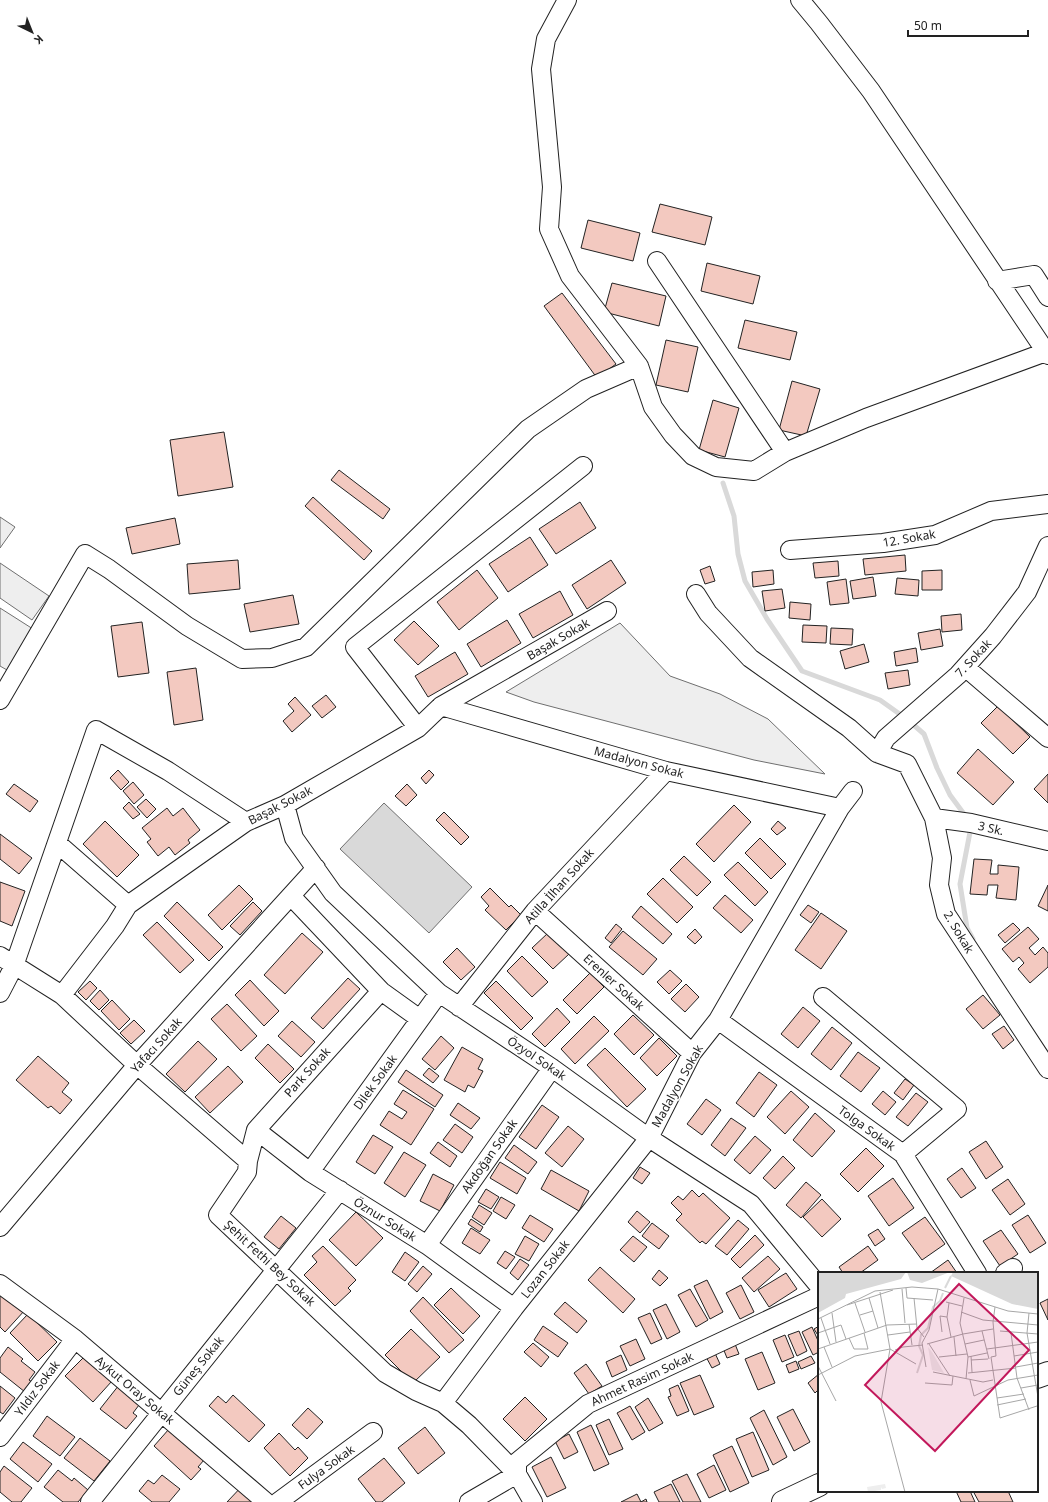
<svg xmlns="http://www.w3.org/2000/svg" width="1048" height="1502" font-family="'Noto Sans',sans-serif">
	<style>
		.green { fill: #eee; stroke: #6f6f6f }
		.water { fill: #d9d9d9; stroke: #6f6f6f }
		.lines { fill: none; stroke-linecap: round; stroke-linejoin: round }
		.stream { stroke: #d9d9d9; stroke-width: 5 }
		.building { fill: #f3c9c0; stroke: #222 }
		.minor-casing { stroke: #222; stroke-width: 20 }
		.major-casing { stroke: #222; stroke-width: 24 }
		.minor { stroke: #fff; stroke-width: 18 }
		.major { stroke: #fff; stroke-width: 22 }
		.labels { text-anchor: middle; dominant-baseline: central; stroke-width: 3; stroke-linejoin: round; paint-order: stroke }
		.street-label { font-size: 12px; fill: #222; stroke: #fff }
		.inset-river { fill: none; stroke: #d9d9d9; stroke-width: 2 }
		.inset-road { fill: none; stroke: #a7a7a7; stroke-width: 1 }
		.view { fill: #c2185b; fill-opacity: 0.15; stroke: #c2185b; stroke-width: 2 }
		.inset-edge { fill: none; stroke: #222; stroke-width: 2 }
	</style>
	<rect width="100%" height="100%" fill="#fff"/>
	<path class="green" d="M0,517l15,10 -15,21z
		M0,563l49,33 -17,24 -32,-22z
		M0,608l33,21 -26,41 -7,-4z
		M620,623l50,53 50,18 48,25 57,55 -71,-14 -220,-58 -28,-10z"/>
	<path class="water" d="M384,803l88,84 -43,46 -89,-84z"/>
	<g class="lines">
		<path class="stream" d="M723,483l11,33 4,38 7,27 22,38 35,52 78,29 28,20 16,14 13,34 13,27 17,23
			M971,827l-11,57 7,44 6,11"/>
	</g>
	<path class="building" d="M660,204l52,13 -7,28 -53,-13z
		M588,220l52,13 -7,28 -52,-13z
		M707,263l53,13 -7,28 -52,-13z
		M612,283l54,13 -7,30 -55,-14z
		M562,293l54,71 -19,14 -53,-72z
		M745,320l52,12 -7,28 -52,-12z
		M666,340l32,7 -10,45 -32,-7z
		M792,381l28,8 -14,47 -27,-6z
		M713,400l26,8 -14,49 -26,-7z
		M224,432l9,55 -55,9 -8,-56z
		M339,470l51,39 -7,10 -52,-39z
		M313,497l59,54 -8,9 -59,-54z
		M580,502l16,26 -40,26 -17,-25z
		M175,518l5,26 -48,10 -6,-26z
		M530,537l18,28 -40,27 -19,-28z
		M905,555l1,16 -41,4 -2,-16z
		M238,560l2,29 -51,5 -2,-30z
		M611,560l15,23 -39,26 -15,-24z
		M838,561l1,15 -24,2 -2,-15z
		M710,566l5,15 -10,3 -5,-14z
		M477,570l21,28 -39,32 -22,-28z
		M773,570l1,14 -21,3 -1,-15z
		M942,570v20h-20v-19z
		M873,577l3,19 -23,3 -3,-18z
		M897,578l22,2 -1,16 -23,-2z
		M846,579l3,24 -19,2 -3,-23z
		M782,589l3,19 -20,3 -3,-20z
		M560,591l13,24 -40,23 -14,-24z
		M293,595l6,29 -49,8 -6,-28z
		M790,602l21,2 -1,16 -21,-2z
		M961,614l1,16 -20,2 -1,-16z
		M507,620l14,23 -40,24 -14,-23z
		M414,621l25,25 -21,19 -24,-25z
		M142,622l7,51 -31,4 -7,-51z
		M803,625l24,1 -1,17 -24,-1z
		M831,628l22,1 -1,16 -22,-1z
		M940,629l3,17 -22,4 -3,-17z
		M864,644l5,18 -24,7 -5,-18z
		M916,648l2,14 -22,4 -2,-14z
		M455,652l13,22 -40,23 -13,-21z
		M196,668l7,52 -29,5 -7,-53z
		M908,670l2,15 -22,4 -3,-16z
		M326,695l10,12 -14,11 -10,-12z
		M295,697l16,18 -19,17 -9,-11 11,-10 -6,-7z
		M998,706l32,31 -17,17 -32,-31z
		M978,749l36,33 -21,23 -36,-32z
		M118,770l11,12 -8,8 -11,-12z
		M429,770l5,5 -8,9 -5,-6z
		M1048,774v29l-14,-14z
		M133,782l11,13 -10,9 -11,-13z
		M14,784l24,17 -8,11 -24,-18z
		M407,784l10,11 -11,11 -11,-10z
		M146,799l10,10 -9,9 -10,-11z
		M129,802l11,12 -7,5 -10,-11z
		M734,805l17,17 -37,40 -18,-18z
		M167,808l6,8 10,-8 17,22 -12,10 2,3 -15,12 -6,-8 -11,9 -11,-14 4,-3 -9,-11z
		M444,812l25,25 -8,8 -25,-25z
		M105,821l34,34 -22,22 -34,-33z
		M778,821l8,7 -9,7 -6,-6z
		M0,834l32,24 -13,16 -19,-15z
		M760,838l26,26 -15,15 -26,-26z
		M684,856l27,26 -14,14 -27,-26z
		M974,859l18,1 -2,14h8v-9l21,2 -3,33 -20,-2 2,-13h-10l-1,10 -17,-1z
		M738,862l30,30 -13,14 -31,-31z
		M663,878l30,29 -16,16 -30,-29z
		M0,882l25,9 -13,35 -12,-5z
		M239,885l14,14 -31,31 -14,-15z
		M1048,885v26l-10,-5z
		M490,888l19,19 2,-2 10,10 -15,15 -21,-20 4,-4 -8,-9z
		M725,895l28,25 -12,13 -28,-25z
		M177,902l46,45 -14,14 -45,-45z
		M253,902l9,9 -22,24 -10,-9z
		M808,905l11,7 -8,11 -11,-8z
		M641,906l31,28 -9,10 -31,-27z
		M821,913l26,18 -26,38 -26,-19z
		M157,922l37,38 -14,13 -37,-38z
		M1013,923l7,7 -15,13 -7,-8z
		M616,924l6,5 -11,14 -6,-5z
		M1028,927l11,12 -10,9 6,7 8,-8 5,6v14l-18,16 -12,-14 6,-6 -5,-6 -6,5 -11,-13z
		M695,929l7,8 -7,7 -8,-7z
		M623,931l34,28 -14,16 -34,-28z
		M302,933l21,19 -38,42 -21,-19z
		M548,933l21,21 -16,15 -21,-21z
		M457,948l18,19 -14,13 -18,-18z
		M522,956l26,26 -16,15 -25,-26z
		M670,970l12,11 -13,13 -12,-12z
		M590,973l14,14 -27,27 -14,-14z
		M348,978l12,11 -37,40 -12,-11z
		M250,980l29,31 -15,15 -29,-31z
		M90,981l7,7 -11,12 -8,-8z
		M496,981l37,37 -12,12 -37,-37z
		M686,984l13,13 -14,15 -14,-13z
		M100,990l9,10 -10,10 -9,-9z
		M983,995l17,20 -17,14 -17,-20z
		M112,1000l18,19 -11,11 -18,-19z
		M227,1004l30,32 -16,15 -30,-32z
		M803,1007l17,14 -22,27 -17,-14z
		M557,1008l13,14 -25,25 -13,-13z
		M633,1015l21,20 -20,20 -20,-21z
		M594,1016l15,15 -34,33 -14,-15z
		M134,1020l11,11 -14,13 -11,-11z
		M292,1021l23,21 -14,15 -23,-21z
		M1004,1026l10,14 -11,9 -11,-15z
		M832,1027l20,16 -21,27 -20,-16z
		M441,1036l13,12 -19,22 -13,-11z
		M659,1038l18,18 -20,20 -17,-18z
		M198,1041l19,18 -32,33 -19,-18z
		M268,1044l26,25 -14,14 -25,-25z
		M462,1047l21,12 -5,10 5,2 -9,17 -6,-3 -3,7 -21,-12z
		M605,1048l41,41 -19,18 -40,-42z
		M858,1052l22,16 -19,24 -21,-16z
		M38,1056l31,27 -7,9 10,8 -12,14 -9,-8 -3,2 -32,-28z
		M228,1066l15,16 -33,31 -15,-16z
		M429,1068l10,8 -6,7 -10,-8z
		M406,1070l37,25 -8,12 -37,-25z
		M759,1072l18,13 -23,32 -18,-14z
		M905,1079l9,6 -11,15 -9,-7z
		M403,1090l31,19 -23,36 -31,-20 9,-14 13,8 5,-7 -13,-8z
		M791,1091l18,16 -24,27 -18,-17z
		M883,1091l13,11 -11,13 -13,-11z
		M916,1093l12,9 -20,24 -12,-9z
		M706,1099l15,11 -19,25 -15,-11z
		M458,1103l22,15 -9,11 -21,-14z
		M542,1105l17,12 -23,32 -17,-12z
		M815,1113l20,18 -23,26 -19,-17z
		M731,1118l15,10 -21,28 -14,-11z
		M455,1124l18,13 -11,16 -19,-13z
		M568,1126l16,13 -22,28 -17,-14z
		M373,1135l20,12 -18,27 -19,-12z
		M755,1136l16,14 -21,24 -16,-14z
		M986,1141l17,26 -17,12 -17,-27z
		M438,1142l19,14 -7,11 -20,-14z
		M514,1145l23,17 -9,12 -23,-16z
		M866,1148l18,18 -26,26 -18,-18z
		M404,1152l22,13 -21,32 -21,-14z
		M783,1156l12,12 -20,21 -12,-11z
		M500,1162l26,16 -9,16 -27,-16z
		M640,1167l10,6 -8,11 -9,-6z
		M962,1168l14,20 -15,10 -14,-19z
		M551,1170l38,21 -10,20 -38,-22z
		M433,1174l21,11 -14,26 -20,-10z
		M893,1178l21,30 -25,18 -21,-30z
		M1008,1179l17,25 -15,11 -18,-25z
		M806,1182l15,13 -20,23 -15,-13z
		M486,1189l13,8 -8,12 -13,-7z
		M692,1190l7,7 4,-4 27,25 -24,26 -4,-3 -2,2 -24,-23 6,-6 -11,-11 7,-7 5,4z
		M501,1197l14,8 -9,14 -13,-8z
		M822,1199l19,20 -19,18 -19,-20z
		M479,1205l13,8 -8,12 -12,-8z
		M637,1211l13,11 -10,11 -12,-11z
		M356,1212l27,26 -27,28 -27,-26z
		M530,1215l23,14 -9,13 -22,-14z
		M1028,1215l18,28 -16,10 -18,-28z
		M281,1216l15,12 -17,21 -15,-12z
		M925,1217l20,27 -23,16 -20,-27z
		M471,1219l12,8 -3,5 -12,-8z
		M738,1220l11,9 -22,26 -12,-9z
		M652,1223l17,13 -10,13 -17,-13z
		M471,1228l19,12 -10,14 -18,-11z
		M878,1229l7,10 -10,7 -7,-11z
		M1001,1230l17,24 -18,12 -17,-25z
		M755,1235l9,10 -24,23 -9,-9z
		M525,1236l14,8 -10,17 -14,-7z
		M633,1236l14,11 -13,15 -14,-12z
		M323,1246l33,34 -8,8 3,3 -16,15 -31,-31 13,-13 -5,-6z
		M868,1246l10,14 -18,13h-17l-4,-6z
		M505,1251l10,6 -9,12 -9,-6z
		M405,1252l14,10 -14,19 -13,-9z
		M768,1256l12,13 -26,23 -12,-14z
		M520,1259l9,6 -11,15 -8,-7z
		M948,1260l9,13h-27z
		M423,1266l9,8 -15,18 -9,-8z
		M600,1267l35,32 -12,14 -35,-33z
		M659,1270l9,8 -8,8 -8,-7z
		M786,1273l11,16 -28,18 -11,-17z
		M707,1280l16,32 -13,7 -16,-33z
		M741,1285l13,27 -14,7 -14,-26z
		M451,1288l29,28 -17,18 -29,-29z
		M690,1289l18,31 -12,7 -18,-32z
		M0,1290l25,20 -20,22 -5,-5z
		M423,1297l41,43 -15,13 -39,-42z
		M1048,1299v21l-8,-17z
		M565,1302l22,19 -10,12 -23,-19z
		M666,1304l14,28 -13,7 -14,-29z
		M650,1313l12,26 -11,5 -13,-26z
		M28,1314l29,28 -19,19 -28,-28z
		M543,1326l25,17 -10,14 -24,-17z
		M819,1326v11l-5,-8z
		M812,1327l7,16v9l-6,3 -11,-23z
		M411,1329l29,28 -27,26 -28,-28z
		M799,1331l8,20 -10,5 -9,-21z
		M785,1335l9,22 -12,5 -9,-22z
		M636,1339l9,20 -15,7 -10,-20z
		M533,1343l16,14 -8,10 -17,-15z
		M735,1344l4,10 -12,4 -4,-10z
		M8,1347l15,12 -2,2 14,11 -6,8 3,2 -7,10 -25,-20v-14z
		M714,1351l6,13 -8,4 -7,-13z
		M762,1352l13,31 -17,7 -13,-31z
		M621,1355l6,15 -15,7 -6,-15z
		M85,1356l27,25 -19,21 -28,-26z
		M811,1356l4,7 -14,6 -3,-7z
		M796,1361l3,8 -10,4 -3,-8z
		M586,1364l16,22 -13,8 -15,-21z
		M819,1374v15l-4,4 -7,-10z
		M700,1375l14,32 -20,8 -14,-32z
		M119,1385l20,20 -6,8 4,3 -11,13 -26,-20z
		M678,1385l11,26 -12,5 -9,-19 3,-1 -2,-7z
		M0,1386l15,12 -12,16 -3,-2z
		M233,1395l32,30 -16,17 -40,-36 9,-10 8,7z
		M525,1397l22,22 -22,22 -22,-22z
		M648,1398l15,25 -14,8 -14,-24z
		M630,1406l15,26 -13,8 -15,-27z
		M308,1408l15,14 -16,17 -15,-14z
		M793,1409l17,33 -16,9 -17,-34z
		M764,1410l23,47 -14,8 -23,-47z
		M47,1416l28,21 -15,19 -27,-20z
		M609,1419l14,30 -14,6 -13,-30z
		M591,1425l18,39 -15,7 -17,-39z
		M425,1427l20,26 -27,21 -20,-26z
		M169,1429l35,31 -6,7 3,2 -10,11 -37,-34z
		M753,1432l16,38 -17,7 -16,-38z
		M279,1433l16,17 3,-3 10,11 -18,18 -26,-28z
		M569,1434l9,18 -14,7 -9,-18z
		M80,1438l30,23 -16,20 -30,-23z
		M23,1442l29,22 -14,18 -28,-23z
		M732,1446l17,37 -19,9 -17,-37z
		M551,1457l15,31 -19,9 -15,-30z
		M384,1458l21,25 -23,19h-6l-18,-23z
		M714,1465l12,25 -17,8 -12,-24z
		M4,1466l28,22 -11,14h-9l-12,-10v-20z
		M58,1470l14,11 2,-3 14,12 -10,12h-15l-19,-15z
		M687,1474l14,28h-18l-11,-21z
		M162,1475l18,14 -11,13h-17l-13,-11 9,-11 6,4z
		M245,1483l11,19h-29z
		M671,1484l9,18h-21l-5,-10z
		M956,1491h14l5,11h-14z
		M973,1491h35l5,11h-34z
		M637,1494l4,8 5,-3 1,3h-26z"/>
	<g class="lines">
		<g class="minor-casing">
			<path id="minor" d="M567,0l-21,39 -5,30 11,118 -3,42 21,47 69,90
				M800,0l19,23 52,68 177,264
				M657,261l128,191
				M997,281l37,-6 14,22
				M790,550l93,-7 52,-8 56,-24 57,-7
				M696,594l12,19 42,45 99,70 28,25 30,11 27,54 8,40 -3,27 7,29 102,155
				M965,667l83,71
				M0,700l85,-146 24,15 78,57 55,33 30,-1 34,-11 222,-218 58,-40 53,-23 14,41 20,28 20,21 23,11 38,4 31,-19 81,-34 180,-66 2,-2
				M441,706l225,65 174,37
				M418,728l-63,-81 228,-181
				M877,753l9,-15 72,-63 35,-39 34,-44 21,-46
				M285,805l9,33 39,55 106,100 113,75 97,70 102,66 68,82
				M934,818l37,5 77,18
				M57,843l71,62
				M291,896l90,95 39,28
				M535,911l157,142
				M0,956l62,39 75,70 111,96 -1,11 -29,43 167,158 31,18 27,12 26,22 48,49 16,28
				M0,993l14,-27 82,-236 72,41 78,51
				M62,995l53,-69 13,-21 118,-83 39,-17 133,-77 23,-22 166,-95
				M823,997l134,112 -54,45
				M459,1007l76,-96 131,-140
				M718,1020l185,134 74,119
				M256,1130l54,42 117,73 87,63
				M248,1161l8,-31 125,-139
				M310,1172l129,-179
				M0,1227l137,-162 179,-197
				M427,1245l125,-177
				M1005,1273l8,-5
				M0,1284l75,55 191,163
				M443,1403l71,-95 135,-170 43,-85 26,-33 122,-212 13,-17
				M0,1437l75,-98
				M90,1502l250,-312
				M278,1502l95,-70
				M469,1502l48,-28v-12l71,-58 231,-108"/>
		</g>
		<g class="major-casing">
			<path id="major" d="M1037,1377l11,-4
				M783,1502l36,-17"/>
		</g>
		<use href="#minor" class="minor"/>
		<use href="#major" class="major"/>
	</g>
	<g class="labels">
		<g class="street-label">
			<text transform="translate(909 538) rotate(-10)">12. Sokak</text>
			<text transform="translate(558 639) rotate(-30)">Başak Sokak</text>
			<text transform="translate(973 658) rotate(-47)">7. Sokak</text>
			<text transform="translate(639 762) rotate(15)">Madalyon Sokak</text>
			<text transform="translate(280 805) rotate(-27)">Başak Sokak</text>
			<text transform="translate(991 828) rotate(13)">3 Sk.</text>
			<text transform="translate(559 886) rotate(-48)">Atilla İlhan Sokak</text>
			<text transform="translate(959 932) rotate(59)">2. Sokak</text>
			<text transform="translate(614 982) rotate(42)">Erenler Sokak</text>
			<text transform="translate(156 1045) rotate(-48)">Yafacı Sokak</text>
			<text transform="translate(537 1058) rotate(34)">Özyol Sokak</text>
			<text transform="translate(307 1072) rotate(-48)">Park Sokak</text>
			<text transform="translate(375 1082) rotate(-54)">Dilek Sokak</text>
			<text transform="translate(677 1086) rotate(-61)">Madalyon Sokak</text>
			<text transform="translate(867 1128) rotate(36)">Tolga Sokak</text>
			<text transform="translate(489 1156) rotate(-55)">Akdoğan Sokak</text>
			<text transform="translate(385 1219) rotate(32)">Öznur Sokak</text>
			<text transform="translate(270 1263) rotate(43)">Şehit Fethi Bey Sokak</text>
			<text transform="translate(545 1269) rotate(-52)">Lozan Sokak</text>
			<text transform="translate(198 1366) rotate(-51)">Güneş Sokak</text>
			<text transform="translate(642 1379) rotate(-25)">Ahmet Rasim Sokak</text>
			<text transform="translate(37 1388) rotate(-53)">Yıldız Sokak</text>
			<text transform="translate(135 1390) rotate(40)">Aykut Oray Sokak</text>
			<text transform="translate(326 1467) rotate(-36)">Fulya Sokak</text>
		</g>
	</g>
	<g transform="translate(818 1272)">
		<rect width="220" height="220" fill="#fff"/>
		<path d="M110,75l4,5 12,21 -12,-3zM67,212l1,4 -4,1 -1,-2v3l-13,2 -1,-5z" fill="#eee"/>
		<path d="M0,0h88l-5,7 -55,15 -1,4 -27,15zM89,0h43l-28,11 -12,-3zM135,0h85v37l-26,-5 -61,-28z" fill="#d9d9d9"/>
		<path class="inset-river" d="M127,16l6,-12M99,101l6,-18 -4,-9 2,-11 7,-7 5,-21 7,-6 3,-8"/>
		<path class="inset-road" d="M88,16l1,10 26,2M84,17l3,34M62,20l10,57 -9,53 24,90M51,26l9,30M96,26l3,30 7,9M146,26l-4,25 8,34 -2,22M128,30l16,4M37,31l10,29M131,31l-2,14 4,20M29,33l46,-15M177,35l-2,15 3,34 -5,1 9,61 37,-12M143,40l22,8 55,5M14,41l4,29M211,41l-2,20 11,64M42,43l13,-4M3,46l9,26M0,47l57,-28 37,-4 26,2 70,22 30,3M91,52l3,21M164,59l7,28M182,59l38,3M124,60l-2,-16 7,1M0,61l23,-8 5,14M46,61l4,16M193,61l6,45 12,32M70,63l22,-3M136,65l2,19M31,66l5,11h14M109,72l36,-10 30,-5M111,72l21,32M147,72l19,-4M6,75l8,20M0,77l69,-24 30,-1M72,77l26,15M169,77l51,-7M77,78l8,-3 20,-2M153,84l1,16M196,84l24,-4M121,85l28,-3M150,85l19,-4M153,88l17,-1M0,94l18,35M108,95l-4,-24 7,-13 9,-41M198,95l22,-4M115,100l50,10 10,-2M150,101l48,-5M0,103l37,-19 35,-7M152,108l4,16 34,-16 30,-5M107,111l27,2 1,-9M203,116l17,-3M179,126l27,-4M179,133l29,-6"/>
		<path class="view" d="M141,12l70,66 -94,101 -70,-66z"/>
		<rect width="220" height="220" class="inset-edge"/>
	</g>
	<g transform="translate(32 32) rotate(137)" stroke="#ffffff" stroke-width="3" paint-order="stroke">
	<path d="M0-3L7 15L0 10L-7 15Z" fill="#222222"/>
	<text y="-6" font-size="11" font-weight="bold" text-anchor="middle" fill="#222222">K</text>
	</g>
	<path d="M908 30v6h120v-6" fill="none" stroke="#222222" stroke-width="2"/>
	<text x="914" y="30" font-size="12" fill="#222222" stroke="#ffffff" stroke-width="3" paint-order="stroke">50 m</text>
</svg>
